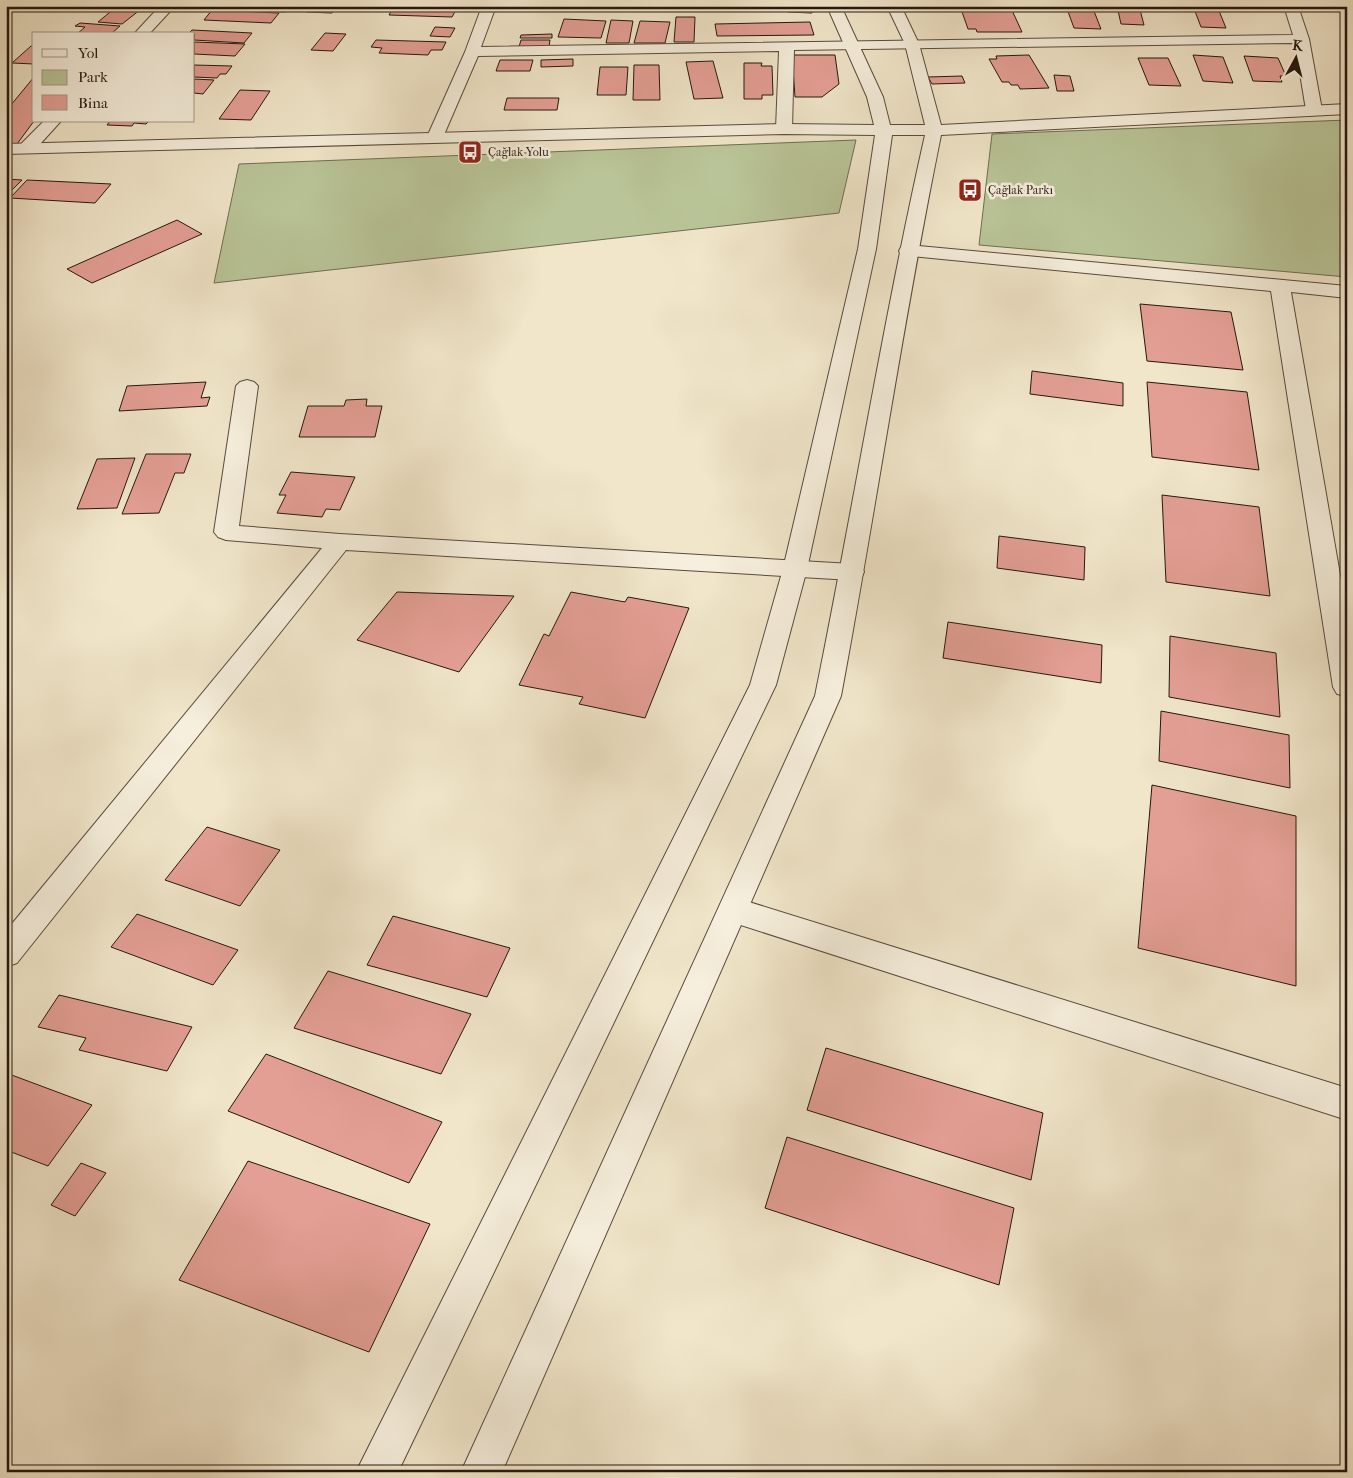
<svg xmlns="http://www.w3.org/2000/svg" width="1353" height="1478" font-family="'IM FELL French Canon',serif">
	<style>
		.green { fill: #b9c598; stroke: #6f6e53 }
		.building { fill: #e49f95; stroke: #25170e }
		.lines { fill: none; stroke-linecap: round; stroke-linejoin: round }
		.minor-casing { stroke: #584b3d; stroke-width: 2 }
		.tertiary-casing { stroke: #584b3d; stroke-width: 2 }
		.minor { fill: #f6efdd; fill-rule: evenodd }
		.tertiary { fill: #f6efdd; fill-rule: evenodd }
		.labels { text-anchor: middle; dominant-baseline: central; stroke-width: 5; stroke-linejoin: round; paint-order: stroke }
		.far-poi-label { font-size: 12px; fill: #25170e; stroke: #f6efdd; text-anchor: start }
	</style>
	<rect width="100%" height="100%" fill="#f1e6ca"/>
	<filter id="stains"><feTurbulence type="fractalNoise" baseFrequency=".004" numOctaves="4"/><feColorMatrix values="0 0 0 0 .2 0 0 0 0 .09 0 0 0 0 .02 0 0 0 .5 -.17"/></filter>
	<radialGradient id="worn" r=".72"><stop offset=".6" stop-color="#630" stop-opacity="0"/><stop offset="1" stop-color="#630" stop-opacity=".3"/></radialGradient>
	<path class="green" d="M1347,120v157l-368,-32 13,-111z
		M856,140l-17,73 -625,70 25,-119z"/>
	<path class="building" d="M92,6h53l-23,18 -24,-2 17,-14z
		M217,6h72l-4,6 -71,-3z
		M311,6h26l-5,7 -26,-1z
		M394,6h6l57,2 -5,9 -63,-2z
		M789,6l24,1 -1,6 -24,-1z
		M960,6h50l12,26h-45l-1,-3h-8z
		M1066,6h26l9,23 -27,-1z
		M1117,6h22l5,19 -23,-1z
		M1193,6h24l9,22 -25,-1z
		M212,10l67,3 -8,10 -67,-3z
		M676,17h19l-1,25h-20z
		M564,19l42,2 -5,17 -43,-1z
		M611,20l22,1 -4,22h-23z
		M640,21l30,1 -5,21h-31z
		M810,22l4,13 -97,1 -2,-12z
		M80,23l40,3 -9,8h-34l8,-7 -10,-1z
		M435,27l20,1 -5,9 -20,-1z
		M192,30l60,3 -8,10 -50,-3v-6h-6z
		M325,33l21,1 -13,17 -22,-1z
		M552,34v4h-32l1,-3z
		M376,40l70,2 -4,8h-11l-3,5 -49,-2 3,-5 -11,-1z
		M521,40h29l-1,7h-30z
		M194,42l51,2 -10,12 -41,-2z
		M31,46h3v18l-22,-1z
		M792,55h43l4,29 -17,13h-27z
		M1029,55l20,33 -29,1 -2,-4h-7l-2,-3h-7l-13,-23h8l-1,-3z
		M1193,55l30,2 10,26 -30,-2z
		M1244,56l34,2 8,18h-6l2,6 -29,-1z
		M1138,58h30l13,28 -32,-1z
		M573,59v7l-32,1v-7z
		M500,60h33l-3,11h-34z
		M713,61l10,37 -29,1 -8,-37z
		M744,63h18l-1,3h11l1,29h-11v4h-18z
		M194,65l38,1 -6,8h-6l-3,4 -23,-1z
		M634,65h25l1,35h-27z
		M600,67h28l-2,28h-29z
		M1054,75l16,1 4,15h-17z
		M962,76l3,7 -33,1 -4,-7z
		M34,77v44l-17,23h-11v-33z
		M194,79l20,1 -11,14 -9,-1z
		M240,90l30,1 -19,29 -32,-1z
		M507,98h52l-2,12h-53z
		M110,121h39l-3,3 -12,-1 -2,3 -25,-1z
		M6,179l16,1 -12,12h-4z
		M27,180l84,4 -16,19 -85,-5z
		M177,220l25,14 -110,49 -25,-14z
		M1140,304l91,8 12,58 -96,-9z
		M1032,371l91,12v23l-93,-12z
		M206,382l-5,16 9,-1 -3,9 -88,5 8,-25z
		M1147,382l100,10 12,78 -107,-13z
		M367,399l-1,7h16l-7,31h-76l9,-31h36l2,-6z
		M146,454h45l-7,19h-9l-16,40 -37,1z
		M135,458l-18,50 -40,1 20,-50z
		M291,472l64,5 -15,33 -14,-1 -4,8 -45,-4 9,-18h-7z
		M1162,495l97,12 11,89 -104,-14z
		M999,536l86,11 -1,33 -87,-12z
		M397,592l117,4 -55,76 -102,-32z
		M571,592l54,10 3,-5 61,11 -44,110 -66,-14 4,-7 -64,-12 25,-51 5,2z
		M948,622l154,23 -1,38 -158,-25z
		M1170,636l106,17 4,64 -111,-20z
		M1161,711l128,24 1,53 -131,-27z
		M1152,785l144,31v170l-158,-38z
		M207,827l73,23 -40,56 -75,-26z
		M137,914l101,36 -25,35 -102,-38z
		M393,916l117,32 -23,49 -120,-32z
		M328,971l143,43 -30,60 -147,-46z
		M59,995l133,32 -25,44 -88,-21 7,-12 -48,-11z
		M826,1048l217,65 -12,67 -224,-70z
		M266,1054l176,68 -33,61 -181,-72z
		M9,1074l83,31 -44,61 -42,-16v-72z
		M787,1137l227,71 -15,77 -234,-77z
		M248,1161l182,63 -61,128 -190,-72z
		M81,1163l25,10 -31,43 -24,-11z"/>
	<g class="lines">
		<g class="minor-casing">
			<path id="minor" d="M160,6h15l-26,28h-15z
				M482,6h14l-15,41 812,-12 -9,-29h14l11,33 13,71 -2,3h-12l-2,-3 -11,-67 -501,7 -2,79 -2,3h-12l-2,-3 3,-78 -301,5 -35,81 -2,3h-12l-2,-3 38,-85z
				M44,121h17l-29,32h-12l-2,-4 2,-4z
				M908,245l439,41v12l-56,-6 56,323v81l-10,-2 -4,-7 -62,-396 -370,-36 -2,-4 2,-4z
				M247,380l7,2 4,4 -19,140 101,8 512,30 9,2 3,6 -3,6 -9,2 -506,-30 -329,413 -11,4v-36l316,-383 -96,-8 -8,-3 -4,-5 22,-146 4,-4z
				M733,897l614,191v32l-625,-201 -4,-9 4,-9z"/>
		</g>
		<g class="tertiary-casing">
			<path id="tertiary" d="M827,6h14l42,91 7,28h35l-20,-81 -18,-38h14l18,38 22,81 406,-21v10l-406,21c-38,186 -65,374 -100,561l-339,776h-41l354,-776c38,-187 68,-375 110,-561h-33l-16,114 -69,320 -31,116 -378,787h-42l394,-787 33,-116 75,-320 17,-114 -91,-1 -778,20v-10l778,-20 90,1 -7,-28z"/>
		</g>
		<use href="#minor" class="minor"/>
		<use href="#tertiary" class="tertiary"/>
	</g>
	<defs>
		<g id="bus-square" transform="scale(1.25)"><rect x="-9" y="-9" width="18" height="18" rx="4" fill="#8f2418" stroke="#f6efdd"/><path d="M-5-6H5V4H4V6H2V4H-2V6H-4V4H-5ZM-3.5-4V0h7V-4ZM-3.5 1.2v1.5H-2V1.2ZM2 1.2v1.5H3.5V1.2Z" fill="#fff"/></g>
	</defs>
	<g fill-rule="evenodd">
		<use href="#bus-square" x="470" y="152"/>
		<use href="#bus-square" x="970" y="190"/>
	</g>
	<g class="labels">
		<g class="far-poi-label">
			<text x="488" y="152">Çağlak Yolu</text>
			<text x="988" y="190">Çağlak Parkı</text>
		</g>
	</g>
	<rect width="1353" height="1478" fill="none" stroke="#f1e6ca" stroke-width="25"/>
	<rect x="8" y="8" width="1338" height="1463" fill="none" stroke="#25170e" stroke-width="2.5"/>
	<rect x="12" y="12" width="1328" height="1453" fill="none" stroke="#25170e"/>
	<rect x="32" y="32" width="162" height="90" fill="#f6efdd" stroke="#a2998a"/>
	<rect x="42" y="49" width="25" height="8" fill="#f6efdd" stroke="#a2998a"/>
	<text x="78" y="58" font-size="15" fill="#25170e">Yol</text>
	<rect x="42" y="70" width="25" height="15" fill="#b9c598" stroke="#a2998a"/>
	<text x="78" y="82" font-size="15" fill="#25170e">Park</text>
	<rect x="42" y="95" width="25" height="15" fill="#e49f95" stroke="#a2998a"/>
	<text x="78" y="108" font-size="15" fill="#25170e">Bina</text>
	<g transform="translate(1296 58) rotate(7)" stroke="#f6efdd" stroke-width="4" paint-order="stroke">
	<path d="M0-4L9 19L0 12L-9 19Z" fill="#25170e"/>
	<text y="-8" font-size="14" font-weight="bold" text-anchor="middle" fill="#25170e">K</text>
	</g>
	<rect width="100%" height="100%" filter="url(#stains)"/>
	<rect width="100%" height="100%" fill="url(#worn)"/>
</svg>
